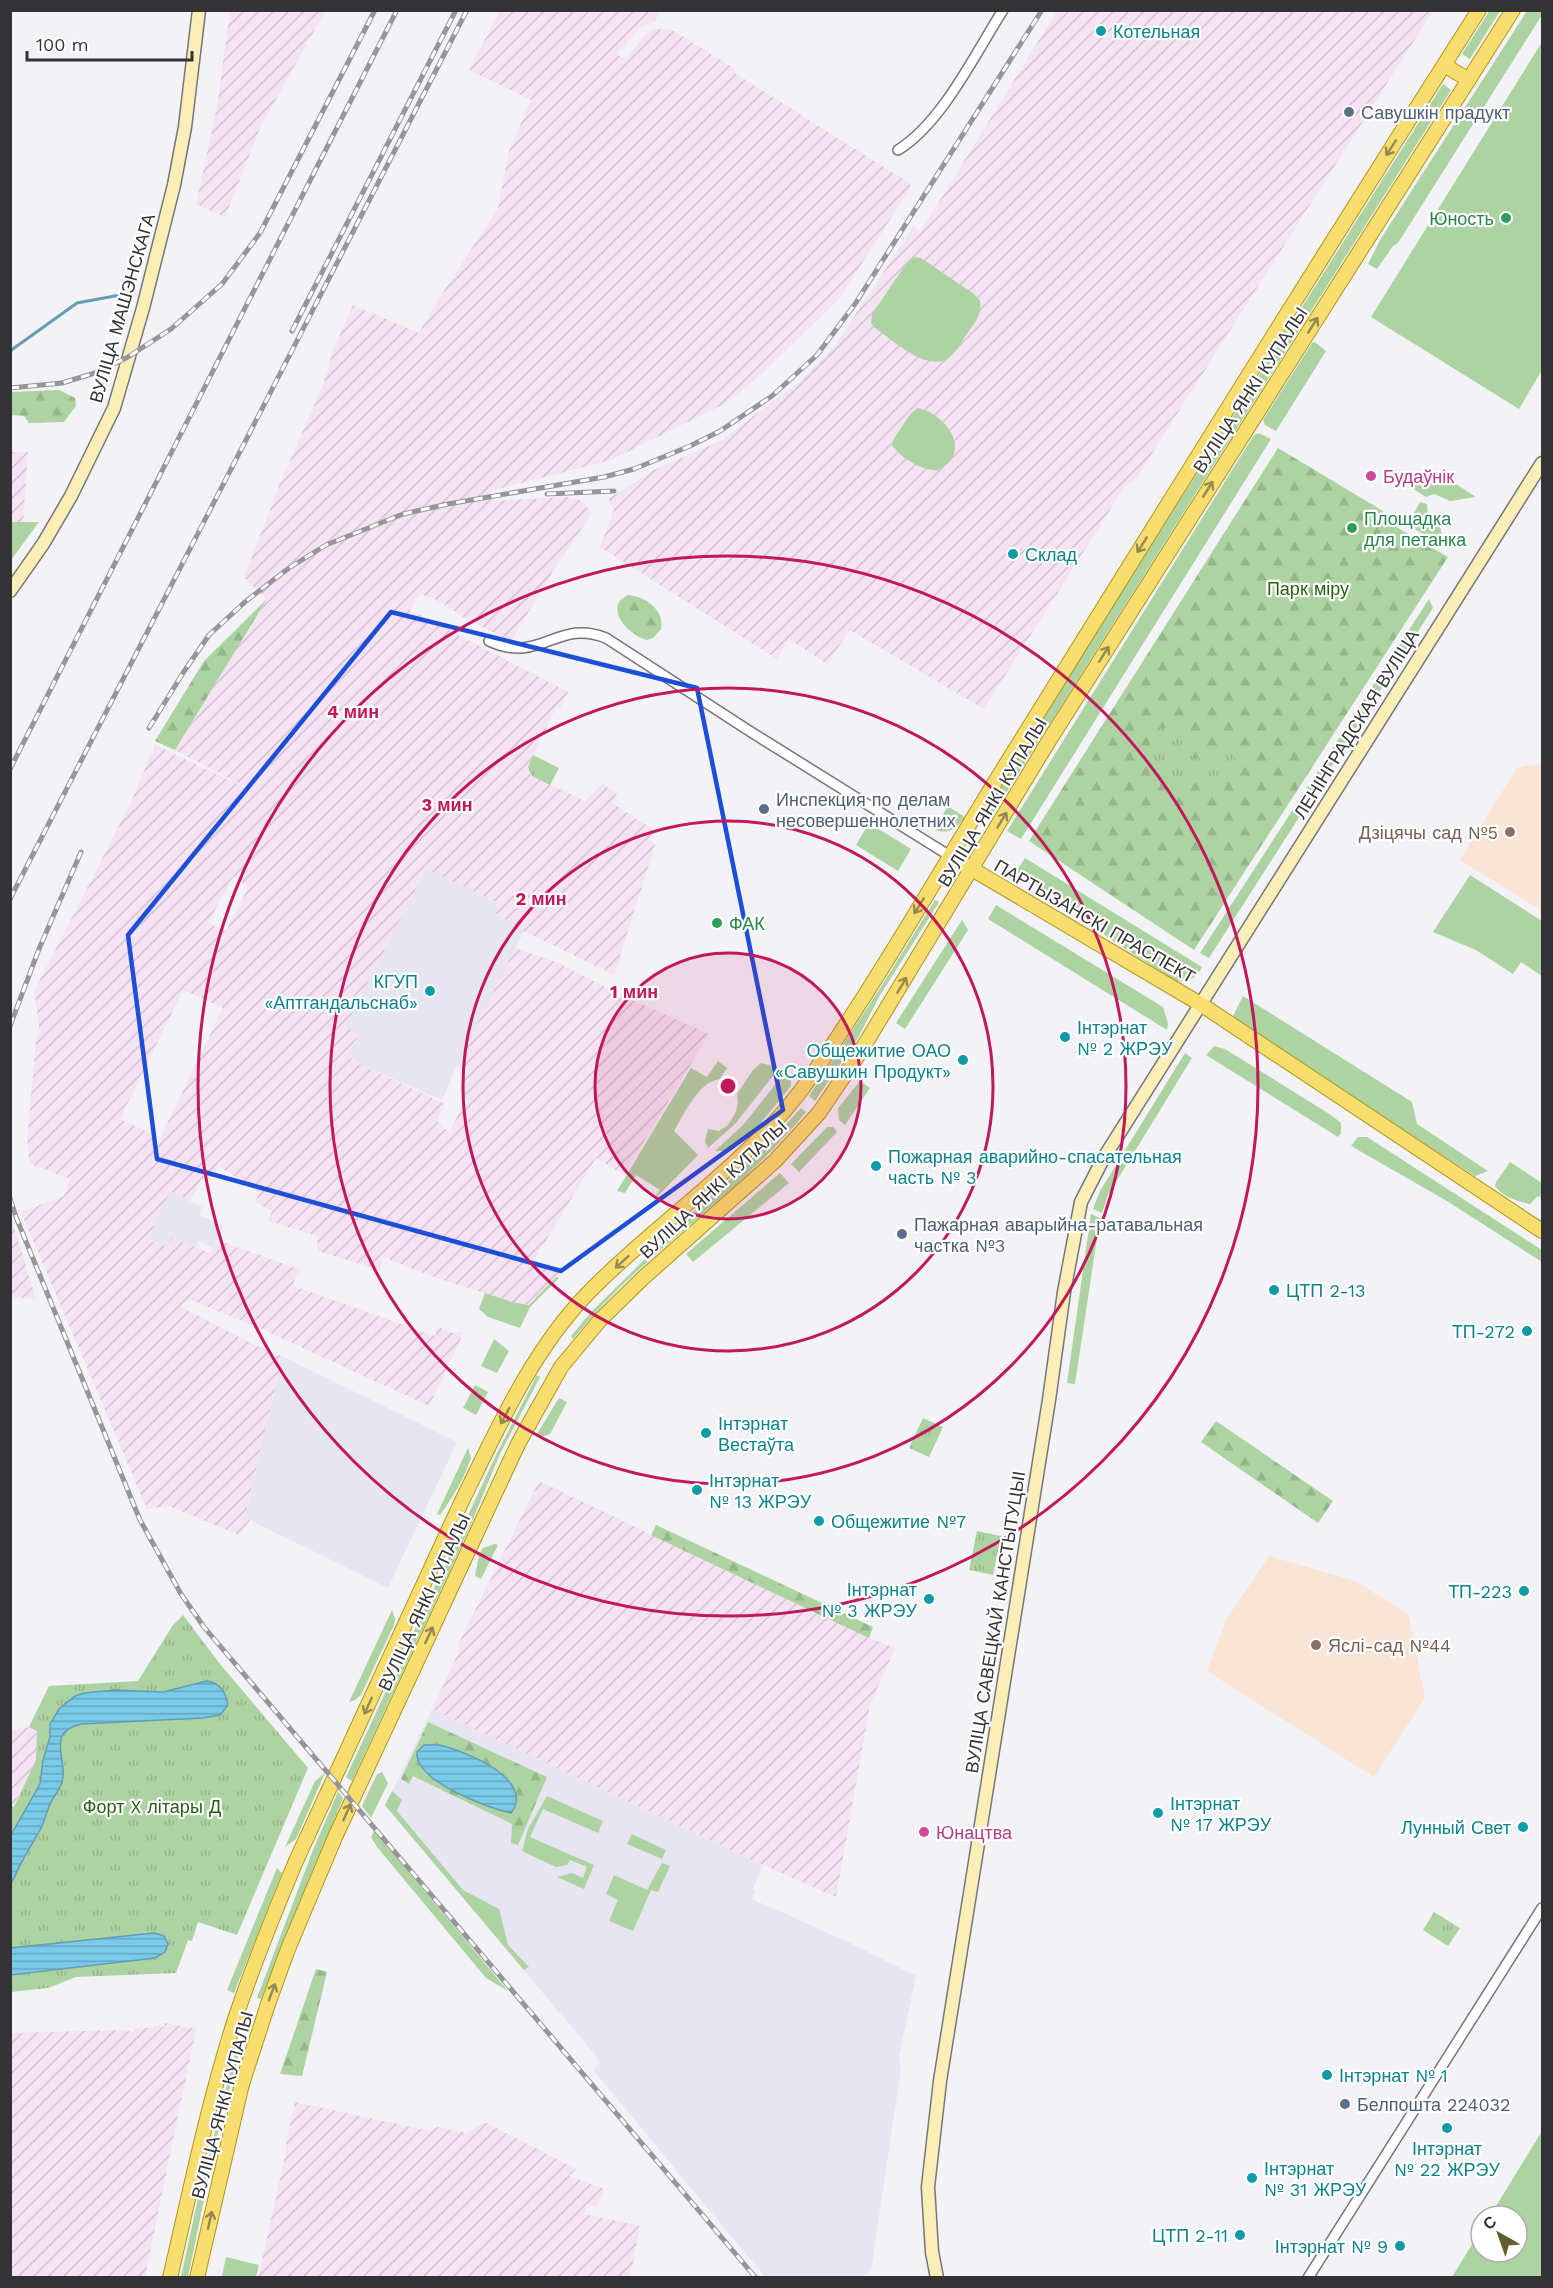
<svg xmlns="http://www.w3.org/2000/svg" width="1553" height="2288" font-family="'Work Sans',sans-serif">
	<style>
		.built { fill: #e8e5f2 }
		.industrial { fill: url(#industrial-furrows); fill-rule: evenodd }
		.education { fill: #f9e4d6 }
		.green { fill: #acd3a1 }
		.forest { fill: url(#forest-firs) }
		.park { fill: url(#park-tufts) }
		.water { fill: url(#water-rules); stroke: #659db4; stroke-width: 1.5 }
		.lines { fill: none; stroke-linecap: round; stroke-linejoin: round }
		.stream { stroke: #659db4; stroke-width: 3 }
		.minor-casing { stroke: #76757a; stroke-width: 12 }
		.secondary-casing { stroke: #76757a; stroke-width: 15 }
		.primary-casing { stroke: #b0941b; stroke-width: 16 }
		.minor { stroke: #fff; stroke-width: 9 }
		.secondary { stroke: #fbeeb6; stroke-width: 12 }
		.primary { stroke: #f8de6e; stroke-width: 14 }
		.rail-casing { stroke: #969599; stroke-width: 5 }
		.rail { stroke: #fff; stroke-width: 3; stroke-dasharray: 9; stroke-linecap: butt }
		.oneway { stroke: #968852 }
		.marked { fill: none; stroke: #1d4ed8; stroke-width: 4.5; stroke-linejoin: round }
		.ring { fill: none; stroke: #c2185b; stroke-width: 3 }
		.culture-dot { fill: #0f9aa8; stroke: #fff; stroke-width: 2 }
		.service-dot { fill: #5c6f8a; stroke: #fff; stroke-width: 2 }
		.leisure-dot { fill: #2e9e5b; stroke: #fff; stroke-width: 2 }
		.hotel-dot { fill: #d1479c; stroke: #fff; stroke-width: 2 }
		.education-dot { fill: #8d6e63; stroke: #fff; stroke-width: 2 }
		.labels { text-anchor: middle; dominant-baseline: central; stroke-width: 4.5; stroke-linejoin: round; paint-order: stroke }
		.culture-label { font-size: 18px; fill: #0d838f; stroke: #fff; text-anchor: start }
		.service-label { font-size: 18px; fill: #4e5e75; stroke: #fff; text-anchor: start }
		.leisure-label { font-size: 18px; fill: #27864d; stroke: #fff; text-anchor: start }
		.street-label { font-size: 18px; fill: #333335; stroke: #fff }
		.hotel-label { font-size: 18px; fill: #b23c85; stroke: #fff; text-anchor: start }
		.park-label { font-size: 18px; fill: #265d12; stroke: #fff }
		.education-label { font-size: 18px; fill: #785e54; stroke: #fff; text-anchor: end }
		.centre { fill: #c2185b; stroke: #fff; stroke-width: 3 }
		.ring-label { font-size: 18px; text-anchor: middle; font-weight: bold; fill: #c2185b; stroke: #fff; stroke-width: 4.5; stroke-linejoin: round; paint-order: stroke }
	</style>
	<defs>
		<pattern id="industrial-furrows" width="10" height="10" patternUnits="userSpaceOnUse" patternTransform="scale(1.5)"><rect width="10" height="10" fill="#f5e2f3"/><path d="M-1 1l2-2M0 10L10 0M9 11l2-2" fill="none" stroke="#d2c2d1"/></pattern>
		<pattern id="forest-firs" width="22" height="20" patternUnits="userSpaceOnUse" patternTransform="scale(1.5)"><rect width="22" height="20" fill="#acd3a1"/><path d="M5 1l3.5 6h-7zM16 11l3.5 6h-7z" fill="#94b68b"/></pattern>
		<pattern id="park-tufts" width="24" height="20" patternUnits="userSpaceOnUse" patternTransform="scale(1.5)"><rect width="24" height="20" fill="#acd3a1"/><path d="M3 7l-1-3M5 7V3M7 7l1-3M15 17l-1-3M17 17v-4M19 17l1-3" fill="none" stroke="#94b68b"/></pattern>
		<pattern id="water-rules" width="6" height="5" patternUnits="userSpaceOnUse" patternTransform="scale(1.5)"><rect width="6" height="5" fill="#7acbea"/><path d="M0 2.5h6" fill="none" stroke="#65a5be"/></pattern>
	</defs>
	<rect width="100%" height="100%" fill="#f3f2f7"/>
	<path class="built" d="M425,868l75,36 -4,9 28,18 -67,134 -15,35 -81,-35 -13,-10 11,-22 -14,-6z
		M171,1191l31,16 -3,8 24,10 -10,23 -14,-7 -3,7 -25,-10 -3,8 -19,-6 6,-19z
		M286,1358l171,84 -69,146 -138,-68 -4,-7 33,-142z
		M432,1709l331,156 -10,24 3,2 -4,8 94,42 70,35 -17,80 2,12 -30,203 -10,6h-96l-172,-207 8,-8 -4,-5 -212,-251z"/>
	<path class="industrial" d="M230,11h95l-65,117 -35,89 -29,-13 21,-97z
		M500,11h161l-7,10 -12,5 -26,28 10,6 16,-22 6,-6 8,-3 16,1 63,39 -2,3 176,111 2,4 -72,112 -76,74 -37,30 -115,57 -121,31 2,10 75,-4 15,4 10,12 -39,58 -42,70 -44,-22 -32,-20 -15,-5 -10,16 158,82 -8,16 -4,-1 -28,60 4,9 53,25 17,-17 15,10 -5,9 43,28 -6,9 6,5 -41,130 -90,-44 -29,-18 4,-10 -73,-34 -81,158 14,6 -11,23 13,9 84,39 -8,17 14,13 1,-7 8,-17 9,-8 -10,-12 9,-20 -11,-5 58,-117 44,15 60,31 90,40 -85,141 -28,-17 -62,102 18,11 11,1 -7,5 -27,28 -17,-3 -78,-25 -51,-20 -3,13 -62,-19 -1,-15 -48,-15 3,-10 -17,-9 4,-9 -40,-27 -12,14 -5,-2 -12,23 -19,-10 -16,30 -6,20 19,5 3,-8 39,15 7,-13 84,30 -5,5 -3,11 142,50 3,-9 15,6 11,-1 -35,74 -174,-80 -64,-26 -8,3 -2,4 72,37 33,14 -7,13 -33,141 4,8 -11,15 -70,-29 -22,3 -126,-297 43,-16 6,-17 -40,-15 -3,-23 9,-100 4,-9 -6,-40 98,-192 23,-55 102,48 -82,-43 92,-151 -23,-21 35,-92 44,-101 10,-34 20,-46 66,28 20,-34 59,-91 11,-57 22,-51 -62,-30zM233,877l16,9 -23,45 -18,-8zM183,990l40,18 -66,137 -5,-11 -32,-15z
		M1057,11h376l-298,469 -10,6 -141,223 -134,-79 -23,34 -38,-25 -12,20 -177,-112 14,-37 -6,-11 46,-29 68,-30 77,-58 35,-35 79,-120 8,4z
		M11,452h17l-5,70h-12z
		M11,1213l1,7 24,79 -25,-2z
		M539,1481l330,157 26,10 -25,57 -34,192 -73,-32 -331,-156 29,-62 -3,-2z
		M29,1727l8,4 -1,29 -23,47 -2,-1v-75z
		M165,2023l31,6 -51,248h-134v-244l112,-3 10,2 1,-4h19l1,-3 10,2z
		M295,2102l135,29 7,-4 30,6 18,-11 91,47 -7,7 35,13 -7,18 -11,-3 -2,10 56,12 -10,51 -372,1 29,-130 -1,-6z"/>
	<path class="education" d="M1542,763v148l-82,-51 57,-92z
		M1269,1556l86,25 53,33 17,84 -51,79 -167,-106 19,-51z"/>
	<path class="green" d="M1490,10l10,1 -30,48 -8,-5z
		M1527,11h15v4l-144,228 -5,3 -16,23 -9,-5 12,-24z
		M1542,42v328l-23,39 -148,-92z
		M1443,84l8,6 -462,730 -8,-5z
		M914,257l7,1 53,36 6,7c3,13 -7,24 -14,34 -5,8 -10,17 -17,23 -22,15 -56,-18 -74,-30l-4,-5 1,-9 34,-50z
		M1315,342l11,9 -50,80 -11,-6 -2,-5 49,-77z
		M918,408c28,6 56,44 20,62 -14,2 -39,-13 -46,-25l1,-5 18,-27z
		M1259,433l12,6 -250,400 -14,-8 247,-396z
		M1442,475l34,22 -26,4 -16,-7 -8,3 -14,-9 5,-6z
		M1420,502l7,2 1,12 11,8 7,24 -30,-18 -4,-13z
		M11,522h28l-28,38 -1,-38z
		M1429,599l4,9 -224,350 -9,-5z
		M948,806l17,11c-8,11 -17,19 -31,12z
		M871,826l6,2 34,21 -13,22 -42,-26 10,-17z
		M1025,858l177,109c-6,12 -13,15 -26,14l-68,-43 -27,-25 -65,-41z
		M1470,875l72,46v55l-21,-14 -8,12 -37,-24 -43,-18z
		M935,900l4,2 -60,95 -20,39 -44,65 -6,-5 70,-106z
		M996,905l167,102 5,16 -1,7 -179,-111z
		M962,920l6,10 -63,99 -9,-6z
		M1243,996l169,106 5,22 71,47 -13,5 -244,-156z
		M1214,1046l11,3 106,66 10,8v10l-3,4 -132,-82z
		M1185,1053l7,5 -84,137 -6,18 -9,-4 7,-18z
		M718,1061l9,7 -7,11c-22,3 -35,34 -46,52l24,24 -46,47 8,-12 -24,-15 -11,18 -8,-2 74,-123 16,9z
		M761,1063l18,5 -43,55 -28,25 -3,-6 3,-13 11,2 9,-6 7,-11 3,-11 -1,-9 16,-24z
		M785,1072l6,7v7l-31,38 -30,27h-15l29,-27z
		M860,1081l10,7 -25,37 -6,-5 -1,-12z
		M801,1108l5,4c-68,85 -165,141 -233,227l-2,-3 22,-26 92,-90 82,-75z
		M827,1127h6l4,5 -38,40 -8,-8z
		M1358,1137h9l175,113v12l-95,-61 -96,-55z
		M1510,1162l32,21v15l-4,-2 -8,8c-13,-3 -26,-6 -35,-18l1,-4z
		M780,1173l9,10 -96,79 -7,-8z
		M1091,1214l9,4 -25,166 -8,-1z
		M556,1277l3,1 -29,29 -10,21 -32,-11 -9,-8 6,-16 27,9 17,3z
		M494,1339l15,12 -12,22 -16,-7z
		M537,1375l3,2 -41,79 -30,73 -117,252 -6,-4 151,-324z
		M475,1385l13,7 -12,23 -13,-7z
		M559,1398l8,4 -17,32 -8,3 -5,-3z
		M468,1448l3,10c-7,21 -18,39 -31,57l-3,-1z
		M495,1544l3,1 -17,34 -6,-3 4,-21 4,-7z
		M392,1610l3,9 -1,6 -33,70 -6,5 -6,2z
		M382,1772l6,11 -17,35 -9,-12 15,-32z
		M325,1773l-29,66 -11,8 30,-66z
		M392,1791l10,9 -5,11 66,79 36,19 9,36 21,22 -5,3 -139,-165z
		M338,1792l5,6 -82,201 -4,-1 56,-148z
		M547,1796l56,25 -5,12 -55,-24 -13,28 64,28 -10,24 -27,-12 15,-4 11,5 4,-11 -17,-7 -3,5 -11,2 -34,-16 6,-22z
		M374,1831l134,160 -22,-13 -109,-131 -6,-10z
		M632,1834l34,16 -4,9 -35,-15z
		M662,1863l8,3 -12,26 -7,-2 -18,41 -24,-10 9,-21 -12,-6 8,-19 33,15z
		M277,1868l5,5 -48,120 -7,-3z
		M235,2053l4,1 -20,73 -31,150h-7l17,-79z
		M1542,2131v146h-90l29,-47v22h36v-36h-27z
		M226,2257l33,8 -3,12 -34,-1z"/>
	<path class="forest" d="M59,390l16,8 1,8 -12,16 -35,1 -5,-7 -13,-1v-23z
		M1278,448l105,63 -2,7 67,39 -254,393 -165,-109z
		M628,595c18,1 37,16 33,34l-8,9 -6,2c-18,-4 -45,-33 -19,-45z
		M267,599l-92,151 -20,-9 49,-80z
		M1216,1421l117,80 -15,22 -117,-81z
		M656,1525l217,102 -4,11 -218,-103z
		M428,1722l119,55 -29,68 -7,-2 1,-19 -99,-48 -4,8 -8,-5z
		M316,1969l11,3 -25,104 -22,-2z"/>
	<path class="park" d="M1182,722l11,37 39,-11 7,22 -75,22 -17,-59z
		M533,755l26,13 -9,17 -18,-9 -4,-9z
		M923,1418l20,9 -14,30 -20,-9z
		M977,1531l24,5 -8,39 -24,-5z
		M183,1615l37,49 88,104 -71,167 -39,-13 -6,19 -4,-1 -12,33 -100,4 -28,11 -37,4 -1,-186 4,1 22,-47 1,-29 -8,-4 20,-41 89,-5 35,-56z
		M1434,1912l26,16 -12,18 -25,-16z"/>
	<path class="water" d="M207,1681c13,2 19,11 21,24l-8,10 -17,3 -122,6c-37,9 -12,37 -19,58 -2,7 -7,13 -11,20 -4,8 -6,18 -10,26 -10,19 -23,37 -30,57v-50l29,-51 3,-24 7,-23v-13l9,-15 16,-13 10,-3 30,-3 48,2z
		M424,1745c6,0 13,-1 19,1 24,6 93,34 68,67 -23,-5 -97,-32 -94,-61z
		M154,1933l10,3 4,8 -3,8 -10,6 -144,17v-27z"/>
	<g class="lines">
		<path class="stream" d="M10,351l67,-48 43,-8"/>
		<g class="minor-casing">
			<path id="minor" d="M898,150c44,-27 77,-96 105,-140
				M489,641c52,24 68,-23 117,-3l145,94 199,124
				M1308,2278l234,-370"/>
		</g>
		<g class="secondary-casing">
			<path id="secondary" d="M10,591l33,-47 28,-48 43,-88 29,-100 31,-123 11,-58 14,-117
				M937,2278l-5,-26 -4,-65 12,-106 109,-681 15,-108 17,-90 22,-43 439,-696"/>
		</g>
		<g class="primary-casing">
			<path id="primary" d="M1444,65l25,15
				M950,856l252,149 340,226
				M170,2278c20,-87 38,-174 65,-259 18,-53 39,-106 61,-158l165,-358c36,-73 70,-151 127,-210 72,-74 162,-129 222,-215 75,-108 139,-223 208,-333 153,-246 305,-491 461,-735
				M197,2278l45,-194 26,-80 20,-55 48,-114 182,-391 43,-77 39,-47 43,-42 132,-117 44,-48 40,-59 191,-315 463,-729"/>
		</g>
		<use href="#minor" class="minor"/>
		<use href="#secondary" class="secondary"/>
		<use href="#primary" class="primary"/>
		<g class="rail-casing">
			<path id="rail" d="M292,331l164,-321
				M10,388l52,-5 33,-10 33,-16 43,-28 51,-45 38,-51 115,-223
				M547,494l67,-3
				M149,728l34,-55 26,-38 37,-34 43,-33 37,-23 77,-31 45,-10 156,-27 30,-8 56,-23 30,-15 52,-35 45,-41 38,-51 187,-294
				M10,769l387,-759
				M10,899l457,-889
				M10,1026l29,-77 42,-97
				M10,1198l6,19 124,303 41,74 23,33 552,651"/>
		</g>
		<use href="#rail" class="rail"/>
	</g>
	<defs><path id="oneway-shaft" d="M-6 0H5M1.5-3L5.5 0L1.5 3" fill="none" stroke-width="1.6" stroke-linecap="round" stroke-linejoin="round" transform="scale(1.5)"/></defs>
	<g class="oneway">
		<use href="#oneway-shaft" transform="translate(1391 148) rotate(123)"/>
		<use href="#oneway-shaft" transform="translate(1313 325) rotate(-58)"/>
		<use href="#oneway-shaft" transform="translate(1208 489) rotate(-58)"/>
		<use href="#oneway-shaft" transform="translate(1142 545) rotate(122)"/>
		<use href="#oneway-shaft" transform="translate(1104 654) rotate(-58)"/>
		<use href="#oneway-shaft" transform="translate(1002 820) rotate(-59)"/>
		<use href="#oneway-shaft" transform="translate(919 906) rotate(122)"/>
		<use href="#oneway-shaft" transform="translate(902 985) rotate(-59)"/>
		<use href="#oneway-shaft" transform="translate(622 1262) rotate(138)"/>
		<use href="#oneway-shaft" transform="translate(505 1416) rotate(118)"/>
		<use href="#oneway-shaft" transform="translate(429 1635) rotate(-65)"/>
		<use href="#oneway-shaft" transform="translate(368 1706) rotate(115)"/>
		<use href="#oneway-shaft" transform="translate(347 1812) rotate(-66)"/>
		<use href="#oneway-shaft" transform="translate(272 1992) rotate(-69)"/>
		<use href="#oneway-shaft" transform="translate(210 2220) rotate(-77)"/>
	</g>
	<path class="marked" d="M391,612l306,76 86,422 -222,161 -404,-112 -29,-224z"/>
	<circle cx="728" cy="1086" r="133" fill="#c2185b" fill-opacity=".12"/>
	<g class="ring">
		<circle cx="728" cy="1086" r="133"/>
		<circle cx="728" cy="1086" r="265"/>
		<circle cx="728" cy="1086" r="398"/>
		<circle cx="728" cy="1086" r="530"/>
	</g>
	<g class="culture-dot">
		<circle cx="1101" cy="31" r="6"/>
		<circle cx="1013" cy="554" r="6"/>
		<circle cx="430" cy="991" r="6"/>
		<circle cx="1065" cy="1037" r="6"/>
		<circle cx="963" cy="1060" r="6"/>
		<circle cx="876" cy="1166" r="6"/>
		<circle cx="1274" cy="1290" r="6"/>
		<circle cx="1527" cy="1331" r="6"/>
		<circle cx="706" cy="1433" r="6"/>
		<circle cx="697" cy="1490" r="6"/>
		<circle cx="819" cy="1521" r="6"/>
		<circle cx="1524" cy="1591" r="6"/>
		<circle cx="929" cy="1599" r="6"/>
		<circle cx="1158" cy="1813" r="6"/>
		<circle cx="1523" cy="1827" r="6"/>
		<circle cx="1327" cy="2075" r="6"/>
		<circle cx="1447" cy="2128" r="6"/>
		<circle cx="1252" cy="2178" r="6"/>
		<circle cx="1240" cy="2235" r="6"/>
		<circle cx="1400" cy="2246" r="6"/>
	</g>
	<g class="service-dot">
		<circle cx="1349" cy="112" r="6"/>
		<circle cx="764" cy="809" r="6"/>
		<circle cx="902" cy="1234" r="6"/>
		<circle cx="1345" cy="2104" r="6"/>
	</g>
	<g class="leisure-dot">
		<circle cx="1506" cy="218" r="6"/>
		<circle cx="1352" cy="528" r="6"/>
		<circle cx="717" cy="923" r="6"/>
	</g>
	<g class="hotel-dot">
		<circle cx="1371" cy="476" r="6"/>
		<circle cx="924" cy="1832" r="6"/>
	</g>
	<g class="education-dot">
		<circle cx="1510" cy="832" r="6"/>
		<circle cx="1316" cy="1645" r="6"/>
	</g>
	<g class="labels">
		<g class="culture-label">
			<text x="1113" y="31">Котельная</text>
			<text x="1025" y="554">Склад</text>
			<text x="418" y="981" text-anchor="end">КГУП<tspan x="418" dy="21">«Аптгандальснаб»</tspan></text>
			<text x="1077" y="1027">Інтэрнат<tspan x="1077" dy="21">№ 2 ЖРЭУ</tspan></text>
			<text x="951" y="1050" text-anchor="end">Общежитие ОАО<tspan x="951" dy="21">«Савушкин Продукт»</tspan></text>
			<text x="888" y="1156">Пожарная аварийно-спасательная<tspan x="888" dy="21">часть № 3</tspan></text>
			<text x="1286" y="1290">ЦТП 2-13</text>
			<text x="1515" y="1331" text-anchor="end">ТП-272</text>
			<text x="718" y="1423">Інтэрнат<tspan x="718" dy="21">Вестаўта</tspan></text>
			<text x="709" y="1480">Інтэрнат<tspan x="709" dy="21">№ 13 ЖРЭУ</tspan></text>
			<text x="831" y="1521">Общежитие №7</text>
			<text x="917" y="1589" text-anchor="end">Інтэрнат<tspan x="917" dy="21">№ 3 ЖРЭУ</tspan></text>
			<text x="1512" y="1591" text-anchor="end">ТП-223</text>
			<text x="1170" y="1803">Інтэрнат<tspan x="1170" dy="21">№ 17 ЖРЭУ</tspan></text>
			<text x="1511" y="1827" text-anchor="end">Лунный Свет</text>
			<text x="1339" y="2075">Інтэрнат № 1</text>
			<text x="1447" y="2148" text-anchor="middle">Інтэрнат<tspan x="1447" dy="21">№ 22 ЖРЭУ</tspan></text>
			<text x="1264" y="2168">Інтэрнат<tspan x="1264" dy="21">№ 31 ЖРЭУ</tspan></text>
			<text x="1228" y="2235" text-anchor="end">ЦТП 2-11</text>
			<text x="1388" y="2246" text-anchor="end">Інтэрнат № 9</text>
		</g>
		<g class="service-label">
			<text x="1361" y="112">Савушкін прадукт</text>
			<text x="776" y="799">Инспекция по делам<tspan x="776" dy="21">несовершеннолетних</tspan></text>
			<text x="914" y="1224">Пажарная аварыйна-ратавальная<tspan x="914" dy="21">частка №3</tspan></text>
			<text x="1357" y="2104">Белпошта 224032</text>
		</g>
		<g class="leisure-label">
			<text x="1494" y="218" text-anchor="end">Юность</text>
			<text x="1364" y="518">Площадка<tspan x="1364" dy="21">для петанка</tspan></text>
			<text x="729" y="923">ФАК</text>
		</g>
		<g class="street-label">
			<text transform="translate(122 308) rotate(-74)">ВУЛІЦА МАШЭНСКАГА</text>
			<text transform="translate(1250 390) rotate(-57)">ВУЛІЦА ЯНКІ КУПАЛЫ</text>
			<text transform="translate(1356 724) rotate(-58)">ЛЕНІНГРАДСКАЯ ВУЛІЦА</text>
			<text transform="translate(992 802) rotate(-59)">ВУЛІЦА ЯНКІ КУПАЛЫ</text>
			<text transform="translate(1095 921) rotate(30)">ПАРТЫЗАНСКІ ПРАСПЕКТ</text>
			<text transform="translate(713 1189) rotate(-43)">ВУЛІЦА ЯНКІ КУПАЛЫ</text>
			<text transform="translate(424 1602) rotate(-65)">ВУЛІЦА ЯНКІ КУПАЛЫ</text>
			<text transform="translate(995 1622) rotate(-81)">ВУЛІЦА САВЕЦКАЙ КАНСТЫТУЦЫІ</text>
			<text transform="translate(222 2105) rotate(-75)">ВУЛІЦА ЯНКІ КУПАЛЫ</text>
		</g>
		<g class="hotel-label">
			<text x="1383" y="476">Будаўнік</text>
			<text x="936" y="1832">Юнацтва</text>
		</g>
		<g class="park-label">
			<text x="1308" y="588">Парк міру</text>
			<text x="152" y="1806">Форт X літары Д</text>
		</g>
		<g class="education-label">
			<text x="1498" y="832">Дзіцячы сад №5</text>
			<text x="1328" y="1645" text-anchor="start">Яслі-сад №44</text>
		</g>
	</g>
	<circle cx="728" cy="1086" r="9" class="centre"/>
	<g class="ring-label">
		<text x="353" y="718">4 мин</text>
		<text x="447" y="811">3 мин</text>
		<text x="541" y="905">2 мин</text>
		<text x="634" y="998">1 мин</text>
	</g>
	<rect width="1553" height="2288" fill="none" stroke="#333335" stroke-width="24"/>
	<g transform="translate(1499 2234) rotate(320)"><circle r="28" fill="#ffffff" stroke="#adadae" stroke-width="1.5"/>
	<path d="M0-4.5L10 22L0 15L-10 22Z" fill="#645d29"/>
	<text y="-9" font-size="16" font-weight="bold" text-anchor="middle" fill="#333335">С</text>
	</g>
	<path d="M27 51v9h165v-9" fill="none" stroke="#333335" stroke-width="3"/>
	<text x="36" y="51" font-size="18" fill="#333335" stroke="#ffffff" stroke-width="4.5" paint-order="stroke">100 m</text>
</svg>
